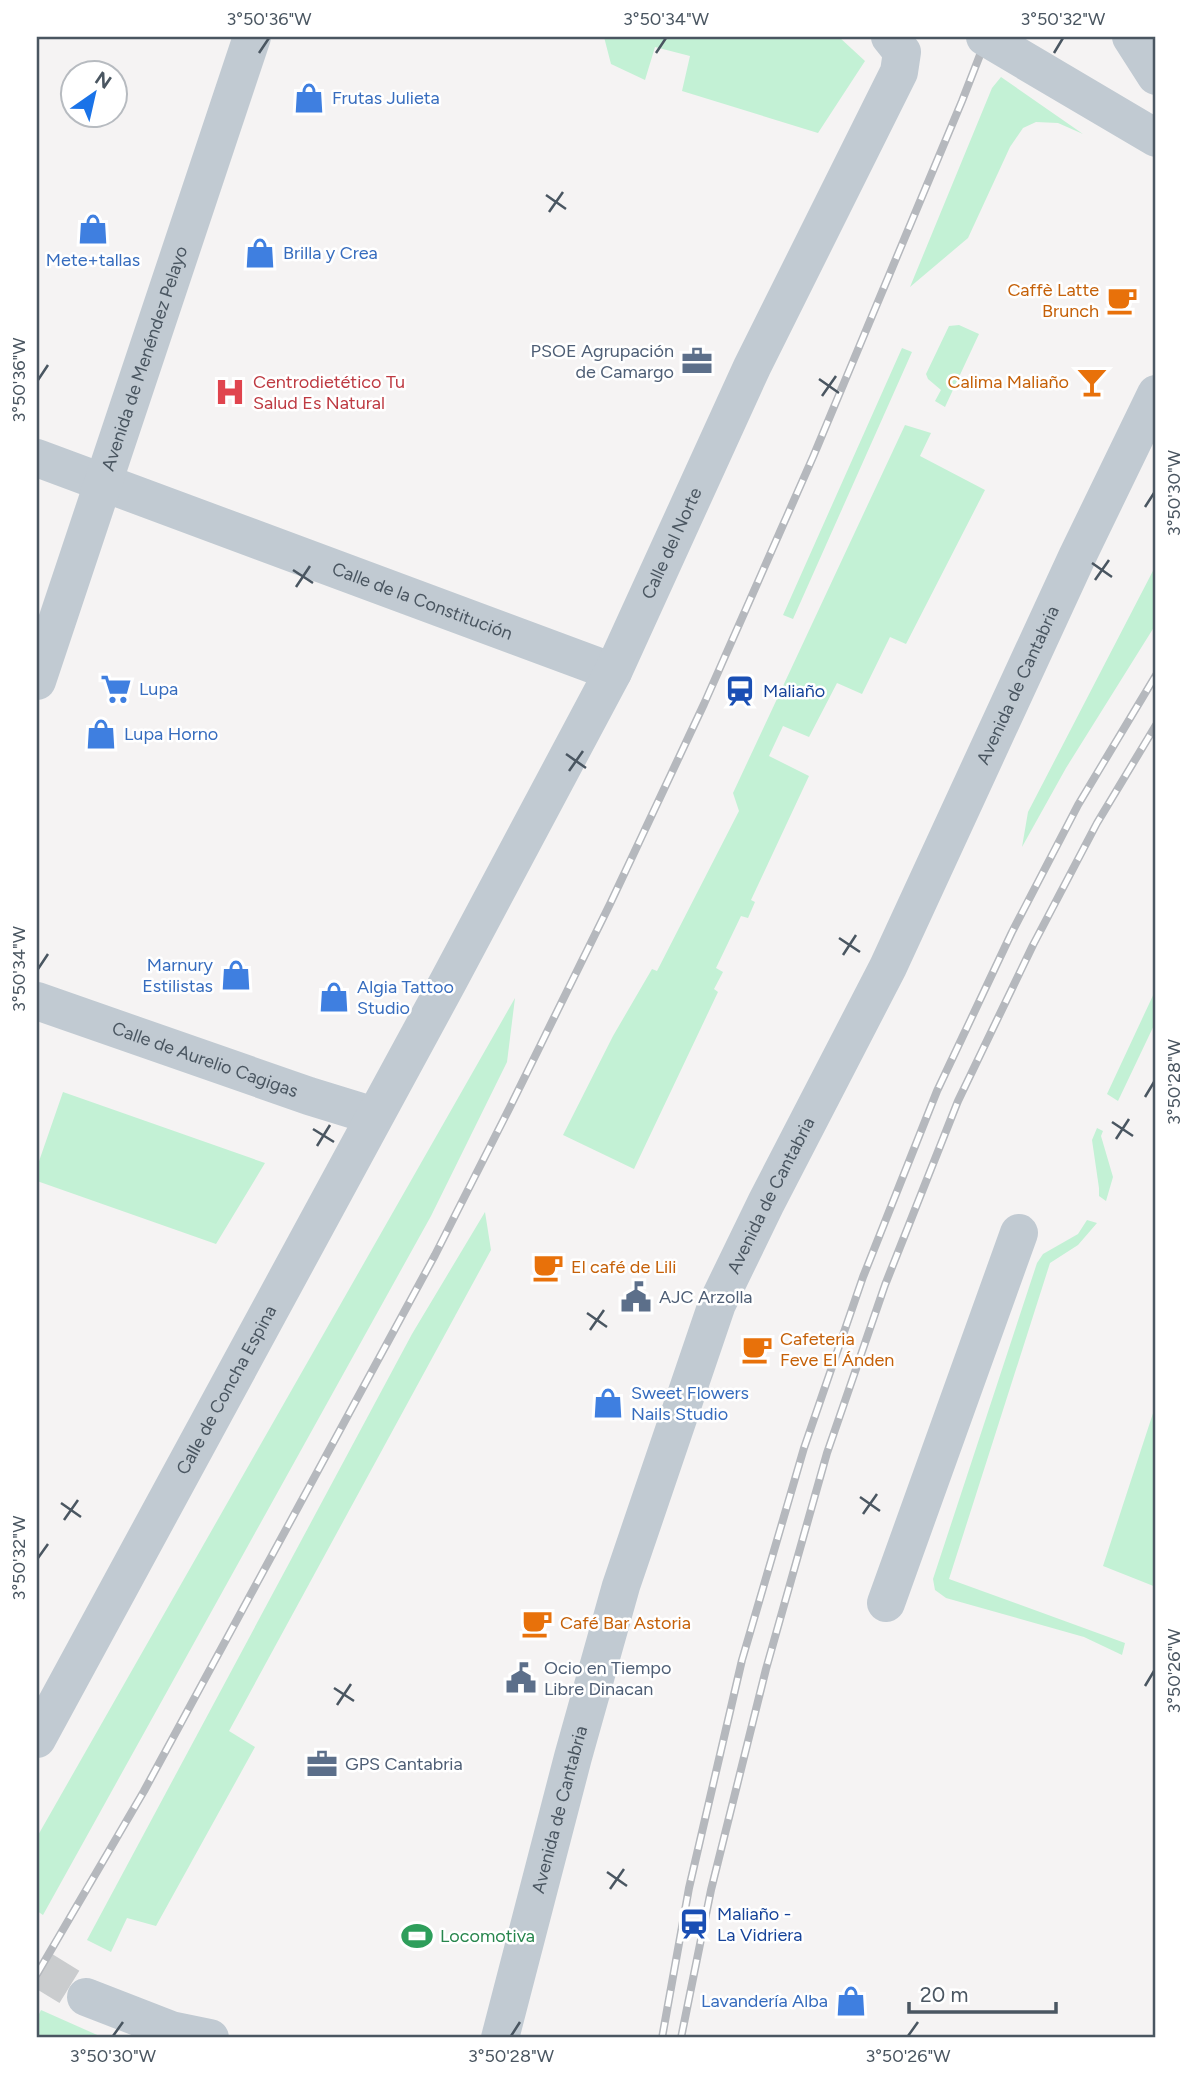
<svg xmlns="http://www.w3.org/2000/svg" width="1193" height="2075" font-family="Figtree,sans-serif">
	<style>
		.green { fill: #c3f1d5 }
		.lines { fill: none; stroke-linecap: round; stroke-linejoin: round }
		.minor-tunnel { stroke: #caccce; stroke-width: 38; stroke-dasharray: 38 19; stroke-linecap: butt }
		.minor { stroke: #c1cad2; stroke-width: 38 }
		.rail-casing { stroke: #b5b8bd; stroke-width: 8 }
		.rail { stroke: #fff; stroke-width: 5; stroke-dasharray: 16; stroke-linecap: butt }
		.minor-bridge { stroke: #c1cad2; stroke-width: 38 }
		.ticks { fill: none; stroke: #4a5661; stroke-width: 2.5 }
		.labels { text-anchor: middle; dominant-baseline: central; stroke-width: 5; stroke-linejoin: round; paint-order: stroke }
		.shop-label { font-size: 18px; fill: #366cbe; stroke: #fff; text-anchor: start }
		.food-label { font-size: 18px; fill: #c56008; stroke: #fff; text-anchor: start }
		.service-label { font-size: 18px; fill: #4e5e75; stroke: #fff; text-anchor: start }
		.street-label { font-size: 18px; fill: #4a5661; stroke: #fff }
		.health-label { font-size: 18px; fill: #be3a42; stroke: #fff; text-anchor: start }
		.transit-label { font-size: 18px; fill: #164399; stroke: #fff; text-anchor: start }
		.leisure-label { font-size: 18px; fill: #27864d; stroke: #fff; text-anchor: start }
		.neatline { fill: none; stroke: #4a5661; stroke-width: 2.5 }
		.ticks-label { font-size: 18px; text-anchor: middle; fill: #4a5661 }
	</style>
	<rect width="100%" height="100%" fill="#f5f3f3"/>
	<path class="green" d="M604,37h235l26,24 -47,72 -136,-42 8,-35 -35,-9 -10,33 -34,-16z
		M1001,77l82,57 -25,-11 -22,-1 -13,6 -13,19 -42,91 -58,49 82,-199z
		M959,325l20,9 -34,73 -10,-6 6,-11 -13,-11 -2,-5 23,-48z
		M902,348l10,4 -119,267 -10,-4z
		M905,425l26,8 -11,23 65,34 -79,154 -16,-7 -28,57 -25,-11 -28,54 -26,-11 -14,30 40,20 -58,124 4,2 -7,16 -7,-2 -25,52 7,4 -9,17 4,3 -84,177 -71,-34 50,-99 39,-67 5,2 82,-160 -6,-18z
		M1156,565v59l-90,144 -44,79 6,-35z
		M1156,989v32l-38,80 -11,-7z
		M515,998l-8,64 -76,154 -388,699 -6,-4v-74z
		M63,1092l202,71 -49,81 -179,-63v-14z
		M1097,1128l6,3 -2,5 12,41 -7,24 -7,-5v-8l-7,-48z
		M485,1212l6,38 -262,481 26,16 -99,179 -29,-8 -16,34 -24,-12 325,-606z
		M1087,1220l10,3 -19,22 -28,18 -101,316 176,64 -3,12 -38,-18 -138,-39 -11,-8 -2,-11 104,-316 6,-9 35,-20z
		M1156,1404v183l-53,-21z
		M41,2010l63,28h-67v-20z"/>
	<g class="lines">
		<path class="minor-tunnel" d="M37,1967l49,30"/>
		<g class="minor">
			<path d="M1131,37l25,39"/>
			<path id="s1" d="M37,458l576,214"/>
			<path id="s2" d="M37,681l215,-644"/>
			<path id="s3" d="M37,1001l272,95 65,20"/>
			<path d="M886,1603l133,-370"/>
			<path id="s4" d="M37,1739l412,-759 164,-308 139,-305 147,-295 3,-20 -12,-15"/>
			<path d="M86,1997l85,33 39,8"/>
			<path id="s5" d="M500,2038l73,-281 48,-171 96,-282 49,-101 122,-236 189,-410 79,-163"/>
		</g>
		<g class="rail-casing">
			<path id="rail" d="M37,1974l107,-183 291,-536 75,-148 100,-203 94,-200 109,-247 149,-356 25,-64
				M662,2038l27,-150 53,-228 62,-212 59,-171 74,-186 75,-159 66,-127 78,-130
				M681,2038l30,-148 55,-221 61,-216 58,-168 73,-184 75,-156 64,-122 59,-98"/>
		</g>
		<use href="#rail" class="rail"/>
		<path class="minor-bridge" d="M985,37l171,101"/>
	</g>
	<path class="ticks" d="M259,53l10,-15M656,53l10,-15M1054,53l9,-15M546,195l20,14M549,212l14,-20M819,379l20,14M38,380l10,-15M822,396l14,-20M1145,507l9,-14M1092,563l20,14M293,570l20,13M1095,580l14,-20M296,587l14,-21M566,754l20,14M569,771l14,-20M839,938l21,14M843,955l13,-20M38,969l10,-15M1145,1097l9,-15M1112,1122l21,14M313,1129l21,13M1116,1139l13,-20M317,1146l13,-21M587,1313l20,14M590,1330l14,-20M860,1497l20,14M61,1503l20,14M863,1514l14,-20M64,1520l14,-20M38,1558l10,-14M1145,1686l9,-15M334,1688l20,13M337,1705l14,-21M607,1872l20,14M610,1889l14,-20M113,2036l10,-14M511,2036l9,-14M908,2036l10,-14"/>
	<defs>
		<g id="shop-bare" transform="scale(2.415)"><path d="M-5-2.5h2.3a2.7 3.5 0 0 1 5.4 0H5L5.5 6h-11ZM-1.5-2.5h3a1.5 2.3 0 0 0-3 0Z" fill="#3f7fe0" stroke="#fff" stroke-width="2.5" paint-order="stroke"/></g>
		<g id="cafe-bare" transform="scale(2.415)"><path d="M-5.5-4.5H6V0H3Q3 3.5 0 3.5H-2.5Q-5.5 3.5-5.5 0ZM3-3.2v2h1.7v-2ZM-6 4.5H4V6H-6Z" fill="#e8710a" stroke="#fff" stroke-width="2.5" paint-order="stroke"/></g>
		<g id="office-bare" transform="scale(2.415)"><path d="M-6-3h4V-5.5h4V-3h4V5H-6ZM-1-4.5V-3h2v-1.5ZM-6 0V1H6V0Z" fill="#5c6f8a" stroke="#fff" stroke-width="2.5" paint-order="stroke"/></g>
		<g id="bar-bare" transform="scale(2.415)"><path d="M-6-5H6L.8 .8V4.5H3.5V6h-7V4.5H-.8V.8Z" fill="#e8710a" stroke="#fff" stroke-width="2.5" paint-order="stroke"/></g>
		<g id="hospital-bare" transform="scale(2.415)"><path d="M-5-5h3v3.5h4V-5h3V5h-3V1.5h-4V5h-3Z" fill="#e0444e" stroke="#fff" stroke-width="2.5" paint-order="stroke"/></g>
		<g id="supermarket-bare" transform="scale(2.415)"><path d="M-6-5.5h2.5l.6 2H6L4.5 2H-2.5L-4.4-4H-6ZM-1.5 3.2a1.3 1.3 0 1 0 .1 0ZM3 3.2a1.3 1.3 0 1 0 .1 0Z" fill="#3f7fe0" stroke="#fff" stroke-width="2.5" paint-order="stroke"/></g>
		<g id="station-bare" transform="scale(2.415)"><path d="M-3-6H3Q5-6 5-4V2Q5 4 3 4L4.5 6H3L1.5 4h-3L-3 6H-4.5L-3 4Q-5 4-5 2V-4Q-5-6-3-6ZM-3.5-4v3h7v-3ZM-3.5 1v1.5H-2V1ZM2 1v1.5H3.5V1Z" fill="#1a4fb4" stroke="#fff" stroke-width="2.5" paint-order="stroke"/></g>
		<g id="civic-bare" transform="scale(2.415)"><path d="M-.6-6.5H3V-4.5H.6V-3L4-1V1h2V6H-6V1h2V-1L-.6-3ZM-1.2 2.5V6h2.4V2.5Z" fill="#5c6f8a" stroke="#fff" stroke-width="2.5" paint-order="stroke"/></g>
		<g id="stadium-bare" transform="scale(2.415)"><path d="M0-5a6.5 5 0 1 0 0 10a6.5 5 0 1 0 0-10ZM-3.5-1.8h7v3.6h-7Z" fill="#2e9e5b" stroke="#fff" stroke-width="2.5" paint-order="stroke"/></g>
	</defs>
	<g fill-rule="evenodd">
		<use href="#shop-bare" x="309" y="98"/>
		<use href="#shop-bare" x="93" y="229"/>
		<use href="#shop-bare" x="260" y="253"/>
		<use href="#cafe-bare" x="1122" y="300"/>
		<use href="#office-bare" x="697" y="361"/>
		<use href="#bar-bare" x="1092" y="382"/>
		<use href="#hospital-bare" x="230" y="392"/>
		<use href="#supermarket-bare" x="116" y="689"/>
		<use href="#station-bare" x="740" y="691"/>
		<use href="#shop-bare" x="101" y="734"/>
		<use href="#shop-bare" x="236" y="975"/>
		<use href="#shop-bare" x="334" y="997"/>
		<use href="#cafe-bare" x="548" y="1267"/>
		<use href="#civic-bare" x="636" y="1297"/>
		<use href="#cafe-bare" x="757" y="1349"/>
		<use href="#shop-bare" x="608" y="1403"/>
		<use href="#cafe-bare" x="537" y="1623"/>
		<use href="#civic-bare" x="521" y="1678"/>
		<use href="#office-bare" x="322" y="1764"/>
		<use href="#station-bare" x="694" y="1924"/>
		<use href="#stadium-bare" x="417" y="1936"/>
		<use href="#shop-bare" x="851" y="2001"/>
	</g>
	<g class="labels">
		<g class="shop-label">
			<text x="332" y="98">Frutas Julieta</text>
			<text x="283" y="253">Brilla y Crea</text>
			<text x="93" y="260" text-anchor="middle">Mete+tallas</text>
			<text x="139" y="689">Lupa</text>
			<text x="124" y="734">Lupa Horno</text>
			<text x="213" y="965" text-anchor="end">Marnury<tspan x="213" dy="21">Estilistas</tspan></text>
			<text x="357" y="987">Algia Tattoo<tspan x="357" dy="21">Studio</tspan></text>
			<text x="631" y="1393">Sweet Flowers<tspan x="631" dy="21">Nails Studio</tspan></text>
			<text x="828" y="2001" text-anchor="end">Lavandería Alba</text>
		</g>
		<g class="food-label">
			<text x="1099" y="290" text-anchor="end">Caffè Latte<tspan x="1099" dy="21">Brunch</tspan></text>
			<text x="1069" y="382" text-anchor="end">Calima Maliaño</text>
			<text x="571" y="1267">El café de Lili</text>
			<text x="780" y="1339">Cafeteria<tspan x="780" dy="21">Feve El Ánden</tspan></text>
			<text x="560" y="1623">Café Bar Astoria</text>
		</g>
		<g class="service-label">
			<text x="674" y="351" text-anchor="end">PSOE Agrupación<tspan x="674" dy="21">de Camargo</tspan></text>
			<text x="659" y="1297">AJC Arzolla</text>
			<text x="544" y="1668">Ocio en Tiempo<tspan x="544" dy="21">Libre Dinacan</tspan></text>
			<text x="345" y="1764">GPS Cantabria</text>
		</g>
		<g class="street-label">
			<text stroke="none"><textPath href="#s2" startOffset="340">Avenida de Menéndez Pelayo</textPath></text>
			<text stroke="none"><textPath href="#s4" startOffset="1354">Calle del Norte</textPath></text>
			<text stroke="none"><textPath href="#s1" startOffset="411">Calle de la Constitución</textPath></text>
			<text stroke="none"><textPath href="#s5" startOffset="1454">Avenida de Cantabria</textPath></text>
			<text stroke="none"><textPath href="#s3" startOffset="178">Calle de Aurelio Cagigas</textPath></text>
			<text stroke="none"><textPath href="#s5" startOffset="887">Avenida de Cantabria</textPath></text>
			<text stroke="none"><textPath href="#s4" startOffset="397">Calle de Concha Espina</textPath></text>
			<text stroke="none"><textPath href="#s5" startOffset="236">Avenida de Cantabria</textPath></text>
		</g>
		<g class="health-label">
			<text x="253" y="382">Centrodietético Tu<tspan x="253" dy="21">Salud Es Natural</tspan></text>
		</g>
		<g class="transit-label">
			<text x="763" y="691">Maliaño</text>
			<text x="717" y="1914">Maliaño -<tspan x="717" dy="21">La Vidriera</tspan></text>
		</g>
		<g class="leisure-label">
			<text x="440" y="1936">Locomotiva</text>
		</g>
	</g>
	<rect width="1193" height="2075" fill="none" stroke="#ffffff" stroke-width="77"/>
	<g transform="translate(94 94) rotate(34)"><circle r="33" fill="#ffffff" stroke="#b7bbc0" stroke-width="2"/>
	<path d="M0-5L12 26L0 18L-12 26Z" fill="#1a73e8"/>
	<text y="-10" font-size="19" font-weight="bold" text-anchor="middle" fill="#4a5661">N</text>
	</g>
	<path d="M909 2002v10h147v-10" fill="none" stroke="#4a5661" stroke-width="3.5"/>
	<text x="920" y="2002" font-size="21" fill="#4a5661" stroke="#ffffff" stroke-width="5" paint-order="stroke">20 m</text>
	<rect x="38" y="38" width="1116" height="1998" class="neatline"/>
	<g class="ticks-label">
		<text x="269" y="25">3°50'36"W</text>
		<text x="666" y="25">3°50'34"W</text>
		<text x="1063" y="25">3°50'32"W</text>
		<text transform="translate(19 380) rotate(-90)" y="6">3°50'36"W</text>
		<text transform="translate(1174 493) rotate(-90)" y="6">3°50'30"W</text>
		<text transform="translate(19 969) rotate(-90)" y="6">3°50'34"W</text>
		<text transform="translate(1174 1082) rotate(-90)" y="6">3°50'28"W</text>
		<text transform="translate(19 1558) rotate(-90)" y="6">3°50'32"W</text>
		<text transform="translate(1174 1671) rotate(-90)" y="6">3°50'26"W</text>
		<text x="113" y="2062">3°50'30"W</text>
		<text x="511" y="2062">3°50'28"W</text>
		<text x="908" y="2062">3°50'26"W</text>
	</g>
</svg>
